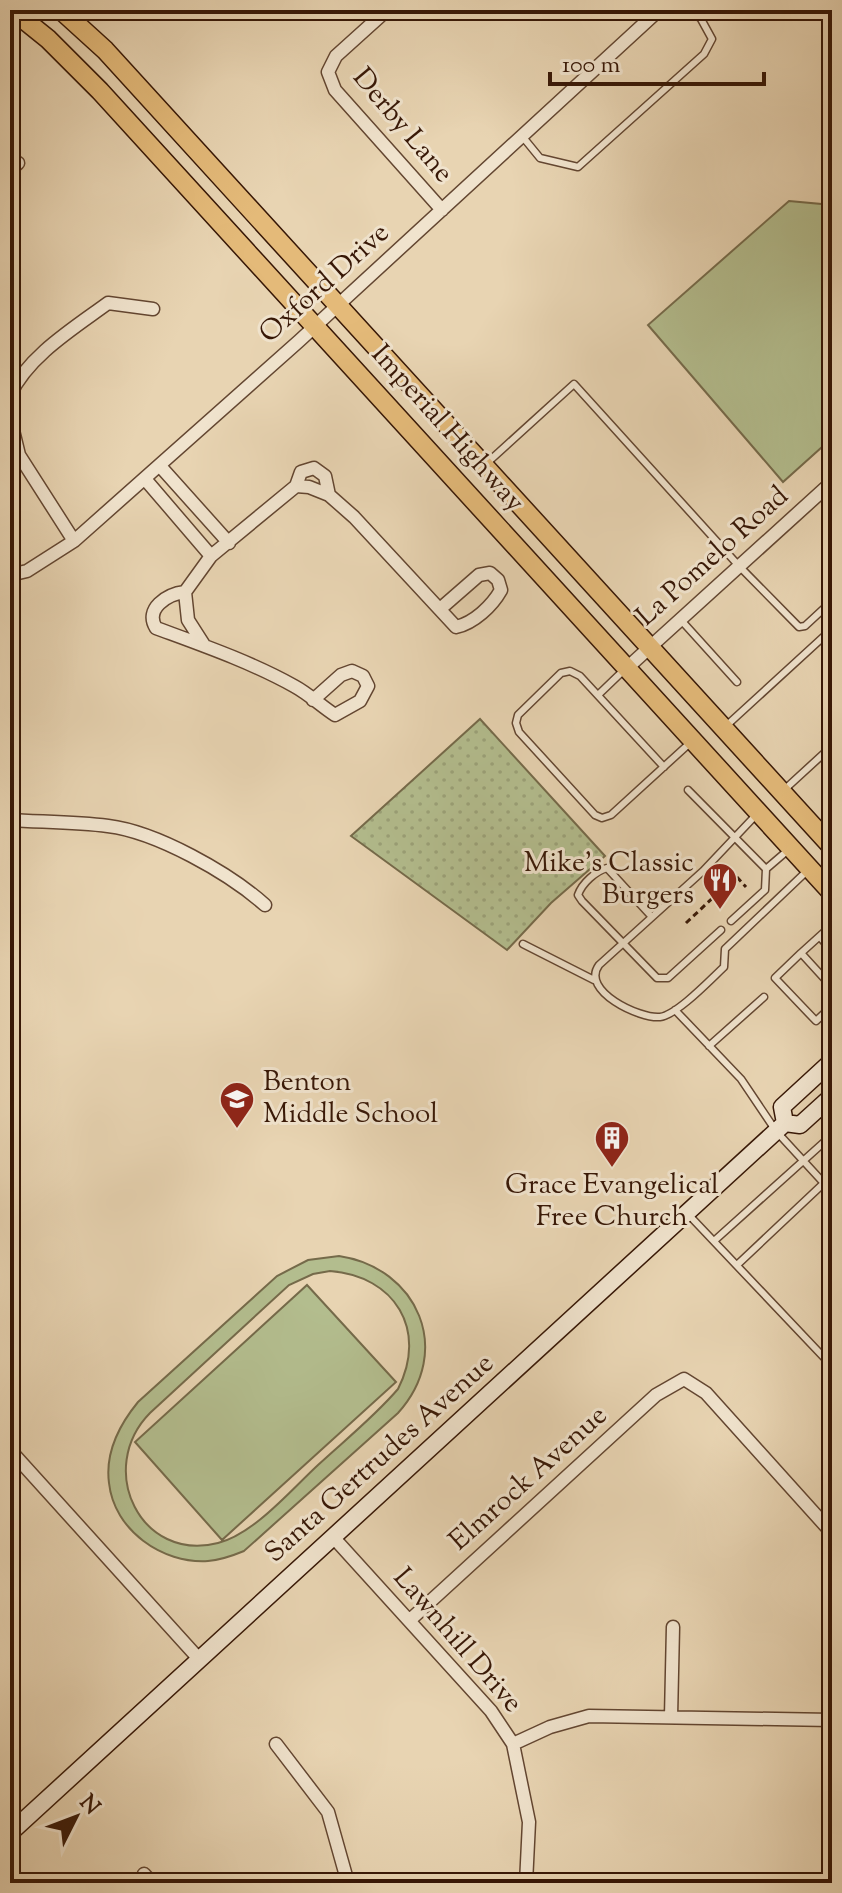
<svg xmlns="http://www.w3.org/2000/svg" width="842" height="1893" font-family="'Sorts Mill Goudy',serif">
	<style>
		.grass { fill: url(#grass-dots); stroke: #756a4a; stroke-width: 2 }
		.garden { fill: #b3bd8e; stroke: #756a4a; stroke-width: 2; fill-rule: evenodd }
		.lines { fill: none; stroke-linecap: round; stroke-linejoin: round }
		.lane-casing { stroke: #634631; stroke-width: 9 }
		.street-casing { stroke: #634631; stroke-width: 15 }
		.secondary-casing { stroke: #371706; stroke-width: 19 }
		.primary-casing { stroke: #371706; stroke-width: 21 }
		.path { stroke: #371706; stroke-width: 3; stroke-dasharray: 6 4; stroke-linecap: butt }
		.lane { stroke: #f0e3cd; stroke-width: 6 }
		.street { stroke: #f0e3cd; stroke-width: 12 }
		.secondary { stroke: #f0e3cd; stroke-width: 16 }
		.primary { stroke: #e4ba79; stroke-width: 18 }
		.labels { text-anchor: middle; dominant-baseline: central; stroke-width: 6; stroke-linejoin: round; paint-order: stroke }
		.street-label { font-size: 28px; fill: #371706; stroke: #f0e3cd }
		.poi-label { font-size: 28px; fill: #371706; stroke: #f0e3cd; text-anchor: end }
	</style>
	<defs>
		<pattern id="grass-dots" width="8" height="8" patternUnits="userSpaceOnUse" patternTransform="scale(2)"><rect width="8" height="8" fill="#b3bd8e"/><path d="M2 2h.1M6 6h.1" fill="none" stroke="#9ba279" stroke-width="1.8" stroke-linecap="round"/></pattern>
	</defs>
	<rect width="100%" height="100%" fill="#e8d4b2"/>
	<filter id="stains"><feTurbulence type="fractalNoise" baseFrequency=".0025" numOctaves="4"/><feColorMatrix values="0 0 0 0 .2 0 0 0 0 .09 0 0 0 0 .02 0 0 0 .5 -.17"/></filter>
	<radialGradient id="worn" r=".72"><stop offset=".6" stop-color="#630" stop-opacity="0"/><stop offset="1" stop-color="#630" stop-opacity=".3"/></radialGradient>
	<path class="grass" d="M480,719l125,137 -54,47 -44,47 -156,-114z"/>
	<path class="garden" d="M789,201l43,4v233l-49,44 -135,-157z
		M339,1256c79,12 115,95 59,157l-154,138c-12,5 -24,9 -36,10 -46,3 -94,-31 -99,-78 -4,-30 11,-59 29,-81l139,-126 31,-16zM330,1271c65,5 98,59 68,118 -24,28 -53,51 -80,76 -27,25 -64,69 -100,78 -77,20 -123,-74 -68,-130l139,-128 24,-11z
		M307,1285l89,97 -174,158 -87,-98z"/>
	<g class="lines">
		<g class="lane-casing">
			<path id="lane" d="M522,136l18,22 38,9 126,-113 8,-15 -11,-20 -9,-9
				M487,463l87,-79 165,182 60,61 6,-1 27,-25
				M680,619l57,63
				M598,695l26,-25
				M726,726l106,-97
				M664,767l-84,-91 -10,-5 -9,2 -43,42 -2,8 3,9 76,83 7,3 9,-3 80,-73
				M688,790l78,79
				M784,790l48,-44
				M756,815l-53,56 -104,94c-19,26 41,54 61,52 17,-2 51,-38 64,-50l1,-18 82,-78
				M766,869l21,-18
				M652,917l-45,-49c-11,3 -25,15 -29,27l4,6 75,77h11l53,-48
				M731,921l34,-31 1,-21
				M832,925l-31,28 31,34
				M820,937l12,14
				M523,944l71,36
				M801,953l-26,25 41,43 16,-15
				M675,1010l66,69 35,52 56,61
				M823,1015l9,9
				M709,1046l55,-49
				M818,1109l14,15
				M687,1213l145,153
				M714,1241l118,-106
				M737,1265l87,-82"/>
		</g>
		<g class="street-casing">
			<path id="street" d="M387,10l-51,46 -8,16 7,18 107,120
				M10,170l8,-7
				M10,395c18,-39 64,-67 98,-92l45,6
				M10,418l9,37 55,86
				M160,466l69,77
				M145,479l66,77
				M296,486l5,-14 13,-4 11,8 4,19
				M10,575l17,-4 47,-30 225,-200 360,-331
				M185,592c-18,2 -41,17 -29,36 46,17 95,34 138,58 15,8 27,20 41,29l25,-14 8,-15 -5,-10 -11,-5 -11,4 -28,25
				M204,645l-16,-25 -3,-28 26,-36 85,-70 13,1 20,8 25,22 102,110c18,-4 36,-21 45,-37l-3,-10 -8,-7 -11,2 -39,34
				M627,668l205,-186
				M10,820c32,2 66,2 98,6 49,6 121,47 157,79
				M10,1450l189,209
				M334,1538l157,173 22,33 16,78 -3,61
				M410,1620l246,-225 28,-16 22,14 126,140
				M671,1717l2,-90
				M276,1744l52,68 20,71
				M513,1744l37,-17 39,-11 243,4
				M144,1874l8,9"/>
		</g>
		<g class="secondary-casing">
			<path id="secondary" d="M785,1123l-3,-16 50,-46
				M785,1123l15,2 32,-29
				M10,1833l775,-710"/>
		</g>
		<g class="primary-casing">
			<path id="primary" d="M12,10l36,29 52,52 732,802
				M61,10l44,40 727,797"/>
		</g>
		<path class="path" d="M686,923l50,-47 10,11"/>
		<use href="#lane" class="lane"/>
		<use href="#street" class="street"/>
		<use href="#secondary" class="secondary"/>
		<use href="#primary" class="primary"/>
	</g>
	<defs>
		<g id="restaurant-pin" transform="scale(1.8)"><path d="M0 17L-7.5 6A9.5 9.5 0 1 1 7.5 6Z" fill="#8f2418" stroke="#f0e3cd"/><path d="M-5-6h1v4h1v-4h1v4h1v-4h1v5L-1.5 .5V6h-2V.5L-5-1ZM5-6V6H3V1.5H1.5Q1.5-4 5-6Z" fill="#fff"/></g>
		<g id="school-pin" transform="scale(1.8)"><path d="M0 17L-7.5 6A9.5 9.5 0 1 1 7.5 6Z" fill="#8f2418" stroke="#f0e3cd"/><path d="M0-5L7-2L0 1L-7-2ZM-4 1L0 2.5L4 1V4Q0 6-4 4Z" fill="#fff"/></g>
		<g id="building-pin" transform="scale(1.8)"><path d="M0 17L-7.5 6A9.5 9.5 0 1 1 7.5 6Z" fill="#8f2418" stroke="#f0e3cd"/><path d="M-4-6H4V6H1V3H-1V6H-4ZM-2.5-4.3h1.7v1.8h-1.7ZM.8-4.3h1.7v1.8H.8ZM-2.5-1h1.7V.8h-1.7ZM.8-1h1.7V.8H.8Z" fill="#fff"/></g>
	</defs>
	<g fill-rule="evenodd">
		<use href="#restaurant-pin" x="720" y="880"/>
		<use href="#school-pin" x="237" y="1099"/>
		<use href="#building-pin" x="612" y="1138"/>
	</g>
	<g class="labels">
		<g class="street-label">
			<text transform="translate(402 126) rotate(50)">Derby Lane</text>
			<text transform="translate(325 284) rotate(-42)">Oxford Drive</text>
			<text transform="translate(447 429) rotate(48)">Imperial Highway</text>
			<text transform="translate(713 557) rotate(-42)">La Pomelo Road</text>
			<text transform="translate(380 1459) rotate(-42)">Santa Gertrudes Avenue</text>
			<text transform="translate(529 1479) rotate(-42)">Elmrock Avenue</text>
			<text transform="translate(457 1641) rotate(49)">Lawnhill Drive</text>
		</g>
		<g class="poi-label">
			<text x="694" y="864">Mike's Classic<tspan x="694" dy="32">Burgers</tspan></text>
			<text x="263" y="1083" text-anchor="start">Benton<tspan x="263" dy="32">Middle School</tspan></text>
			<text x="612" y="1186" text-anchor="middle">Grace Evangelical<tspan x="612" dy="32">Free Church</tspan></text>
		</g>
	</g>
	<rect width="842" height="1893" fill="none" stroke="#e8d4b2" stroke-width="40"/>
	<rect x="12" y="12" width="818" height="1869" fill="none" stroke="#371706" stroke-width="4"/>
	<rect x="20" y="20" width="802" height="1853" fill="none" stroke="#371706" stroke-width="2"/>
	<g transform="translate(76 1817) rotate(48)" stroke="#f0e3cd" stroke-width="6" paint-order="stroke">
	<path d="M0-6L14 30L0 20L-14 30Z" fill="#371706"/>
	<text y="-12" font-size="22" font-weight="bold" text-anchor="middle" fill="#371706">N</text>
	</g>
	<path d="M550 72v12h214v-12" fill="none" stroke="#371706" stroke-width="4"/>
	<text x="562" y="72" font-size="24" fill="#371706" stroke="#f0e3cd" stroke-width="6" paint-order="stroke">100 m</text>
	<rect width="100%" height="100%" filter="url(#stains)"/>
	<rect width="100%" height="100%" fill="url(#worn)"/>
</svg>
